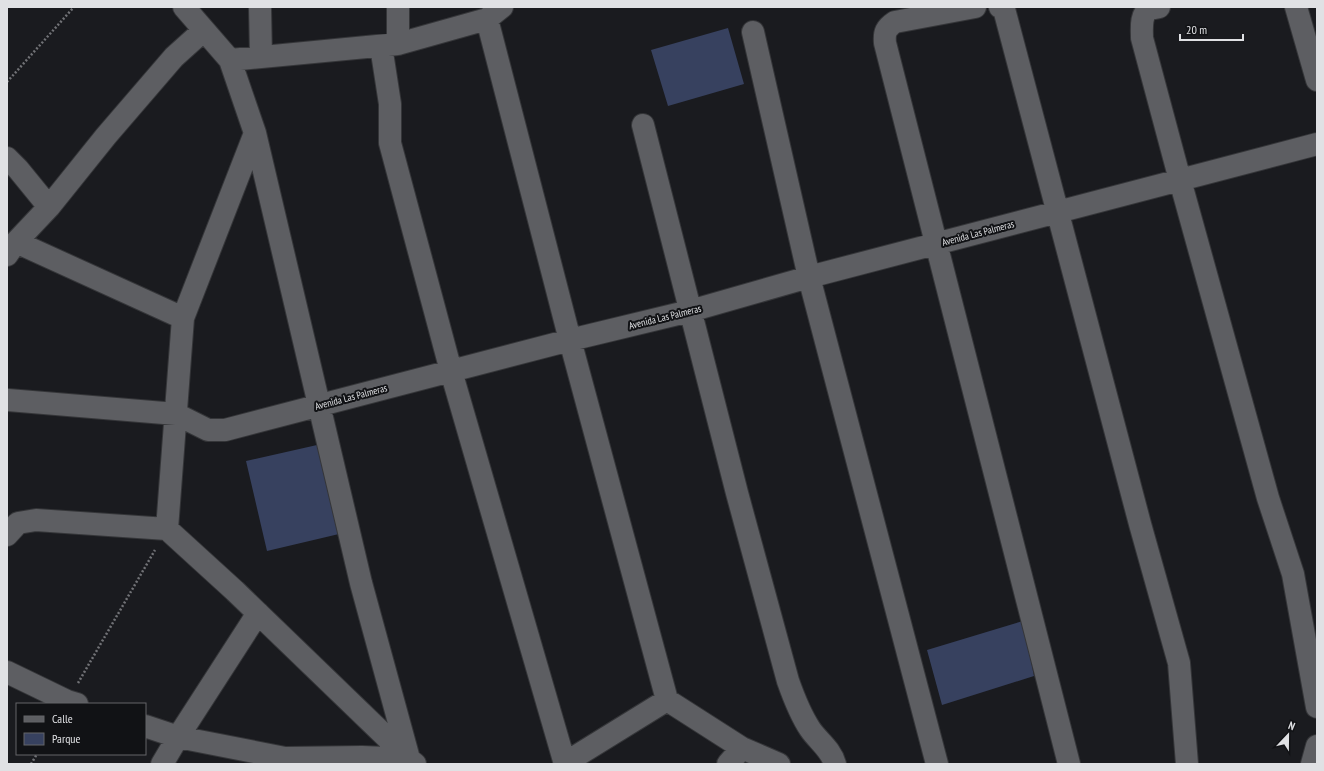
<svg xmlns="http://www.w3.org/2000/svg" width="1324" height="771" font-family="'PT Sans Narrow',sans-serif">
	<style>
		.green { fill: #37415f }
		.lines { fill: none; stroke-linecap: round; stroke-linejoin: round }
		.minor-casing { stroke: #353639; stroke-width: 24 }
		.path { stroke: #717276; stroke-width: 2.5; stroke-dasharray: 2 2; stroke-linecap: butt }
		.minor { stroke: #5d5e62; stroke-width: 22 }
		.labels { text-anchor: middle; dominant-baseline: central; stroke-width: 4; stroke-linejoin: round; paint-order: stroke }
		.street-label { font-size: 10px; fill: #e0e1e4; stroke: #111215 }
	</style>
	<rect width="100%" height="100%" fill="#1a1b1f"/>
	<path class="green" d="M728,28l16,56 -76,22 -17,-56z
		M317,445l22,89 -72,17 -21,-90z
		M1023,621l11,55 -92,29 -15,-55z"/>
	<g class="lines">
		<g class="minor-casing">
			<path id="minor" d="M184,7l46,53 25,73 106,450 48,176 6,5
				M260,7l1,50
				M398,7v37
				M975,7l-80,15c-9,6 -11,10 -10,21l184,721
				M1000,7l4,2 136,515 39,139 8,101
				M1159,7c-3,1 -7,1 -10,2 -9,6 -7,20 -7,29l38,142 88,318 25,76 24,133
				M1296,7l21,73
				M487,19l83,321 97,360 75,48 37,16
				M753,32l56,245 128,487
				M381,46l9,58v39l61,228 114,393
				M230,60l168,-16 89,-25 15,-12
				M643,125l94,368 51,188c6,17 12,33 22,48 8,12 21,20 25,35
				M7,158l11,11 31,38
				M16,242l167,76
				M7,255l9,-13 33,-35 57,-71 68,-79 30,-27
				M8,400l168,14 32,16h17l345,-90 120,-29 119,-34 508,-133
				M167,529l16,-211 72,-185
				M7,535l11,-12 18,-3 131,9 68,62 173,167
				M7,672l60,29 10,3
				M145,726l33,11 107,21 77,-1 47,2
				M565,763l102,-63
				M162,764l16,-27 80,-124
				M728,764l14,-16
				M1312,764l5,-18"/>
		</g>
		<path class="path" d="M7,82l67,-75
			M78,683l77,-133
			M31,764l6,-10"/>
		<use href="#minor" class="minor"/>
	</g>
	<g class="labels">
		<g class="street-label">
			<text transform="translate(978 233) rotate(-15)">Avenida Las Palmeras</text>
			<text transform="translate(665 317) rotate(-14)">Avenida Las Palmeras</text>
			<text transform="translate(351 397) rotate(-15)">Avenida Las Palmeras</text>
		</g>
	</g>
	<rect width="1324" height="771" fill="none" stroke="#e0e1e4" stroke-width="16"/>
	<rect x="16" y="703" width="130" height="52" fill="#111215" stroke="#646568"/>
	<rect x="24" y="716" width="20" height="6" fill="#5d5e62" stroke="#646568"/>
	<text x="52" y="723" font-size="12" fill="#e0e1e4">Calle</text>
	<rect x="24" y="733" width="20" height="12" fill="#37415f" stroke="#646568"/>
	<text x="52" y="743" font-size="12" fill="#e0e1e4">Parque</text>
	<g transform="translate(1288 735) rotate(22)" stroke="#111215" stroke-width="3" paint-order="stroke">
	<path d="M0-3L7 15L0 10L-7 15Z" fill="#e0e1e4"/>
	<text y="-6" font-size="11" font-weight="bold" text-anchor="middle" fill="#e0e1e4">N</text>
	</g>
	<path d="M1180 34v6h63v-6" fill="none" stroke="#e0e1e4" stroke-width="2"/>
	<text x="1186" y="34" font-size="12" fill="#e0e1e4" stroke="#111215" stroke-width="3" paint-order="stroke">20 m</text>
</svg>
